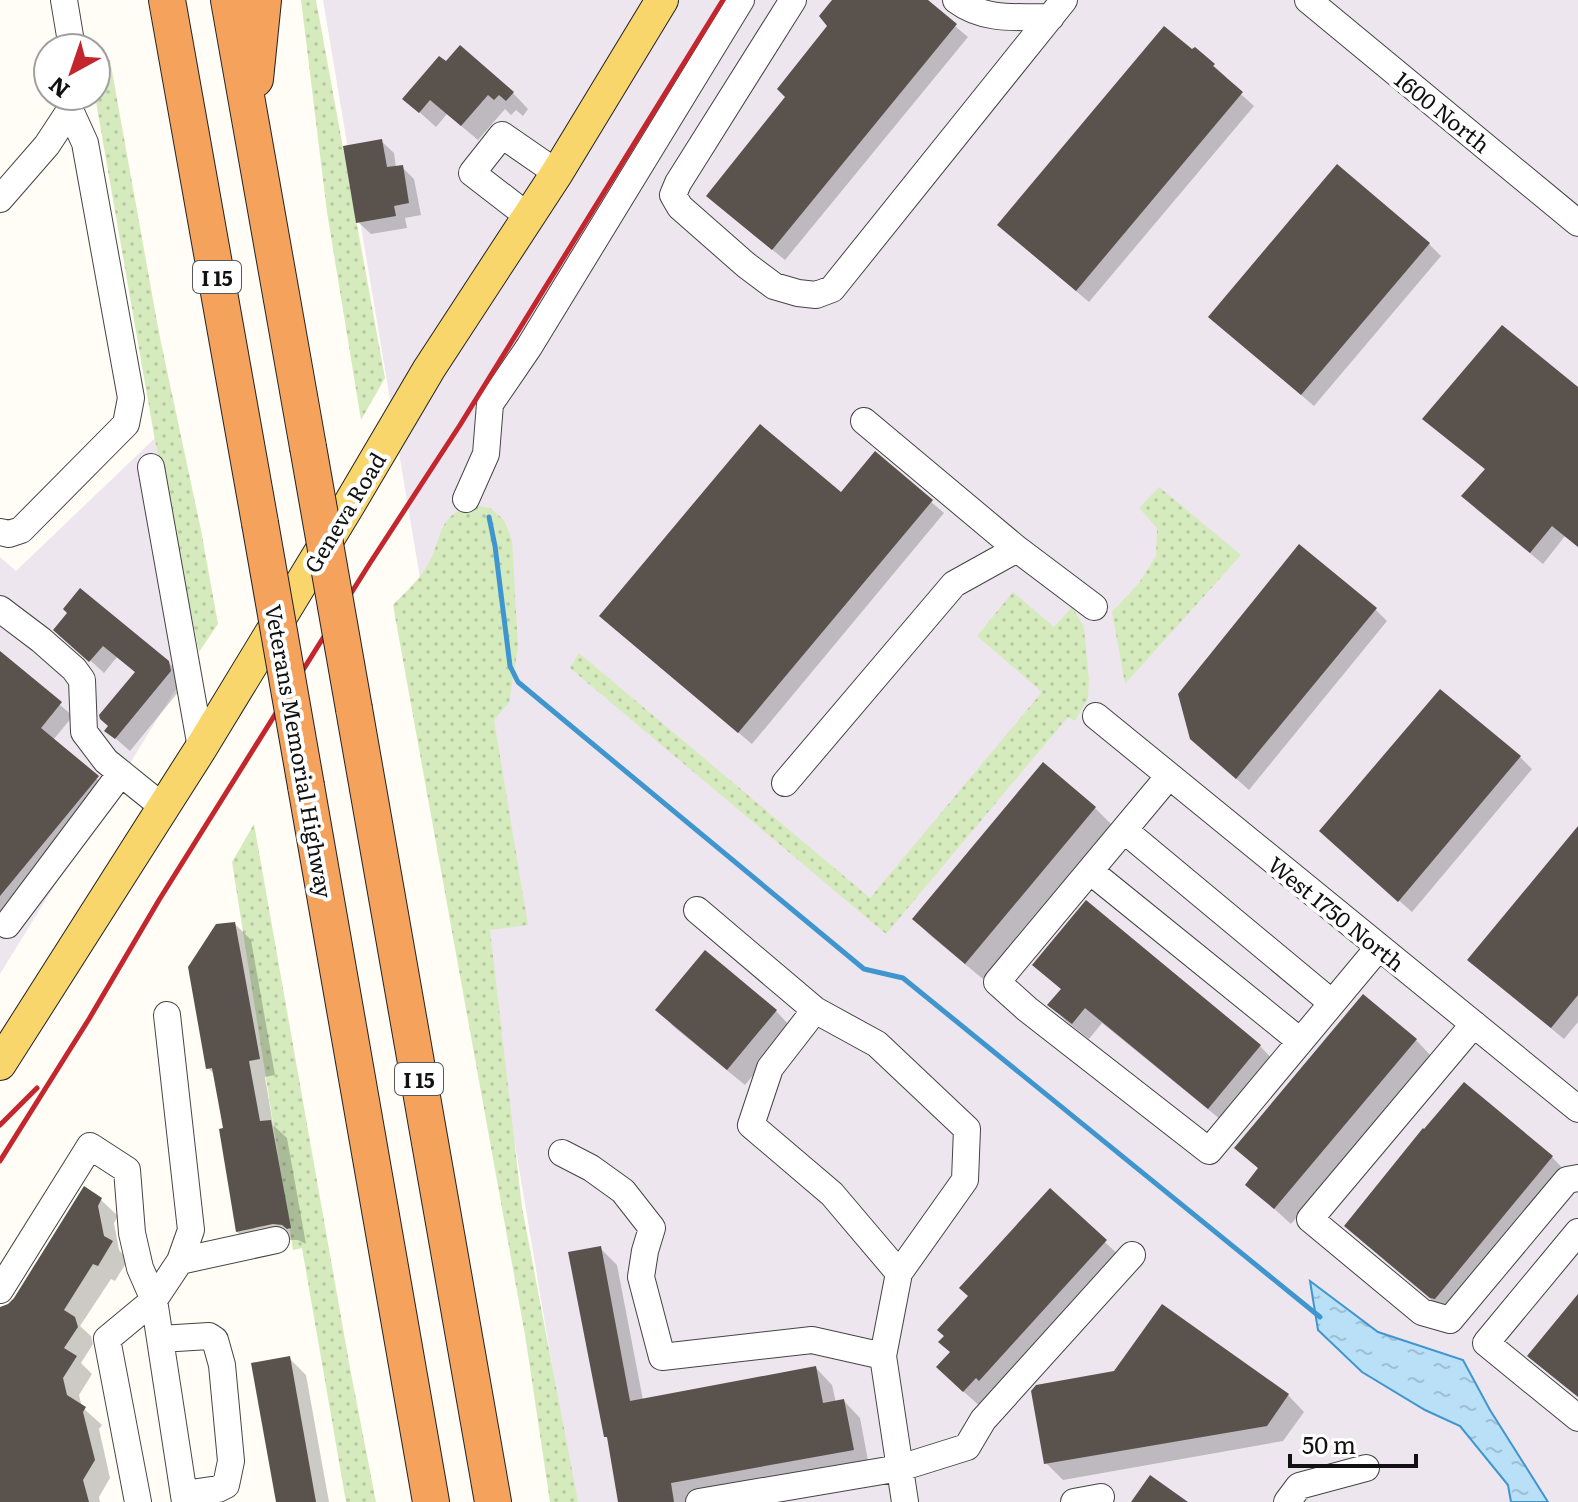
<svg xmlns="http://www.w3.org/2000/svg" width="1578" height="1502" font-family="Literata,serif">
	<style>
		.industrial { fill: #eee6ef }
		.grass { fill: url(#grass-dots) }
		.water { fill: url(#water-ripples); stroke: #3f96cf; stroke-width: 2 }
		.shadow { fill: #0003 }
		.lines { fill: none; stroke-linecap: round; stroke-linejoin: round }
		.stream { stroke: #3f96cf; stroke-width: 5 }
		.building { fill: #5a524d }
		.minor-casing { stroke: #444; stroke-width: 28 }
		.major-casing { stroke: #222; stroke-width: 34 }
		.highway-casing { stroke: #222; stroke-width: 38 }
		.minor { stroke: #fff; stroke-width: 26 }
		.major { stroke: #f9d66b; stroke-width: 32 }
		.highway { stroke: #f5a25d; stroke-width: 36 }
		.rail { stroke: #c4262e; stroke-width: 5 }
		.highway-bridge-casing { stroke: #222; stroke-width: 38; stroke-linecap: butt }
		.highway-bridge { stroke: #f5a25d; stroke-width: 36 }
		.labels { text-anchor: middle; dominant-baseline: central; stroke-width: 8; stroke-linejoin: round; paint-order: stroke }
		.shield { fill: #fff; stroke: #585858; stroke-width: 2 }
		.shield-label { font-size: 20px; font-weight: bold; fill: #111 }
		.street-label { font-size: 22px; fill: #111; stroke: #fff }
	</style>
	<defs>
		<pattern id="grass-dots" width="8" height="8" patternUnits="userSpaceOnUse" patternTransform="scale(2)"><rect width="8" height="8" fill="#d5ebbd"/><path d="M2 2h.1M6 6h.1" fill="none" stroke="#b6c8a1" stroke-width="1.8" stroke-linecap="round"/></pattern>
		<pattern id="water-ripples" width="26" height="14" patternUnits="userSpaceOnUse" patternTransform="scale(2)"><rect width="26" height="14" fill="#b9e0f7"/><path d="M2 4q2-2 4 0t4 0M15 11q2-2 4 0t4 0" fill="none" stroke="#9ebfd3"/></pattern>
	</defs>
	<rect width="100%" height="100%" fill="#fffdf5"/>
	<path class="industrial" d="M323,0h1255v1502h-1003z
		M155,438l43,215 -198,321v-417l16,14z"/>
	<path class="grass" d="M301,0h15l69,378 -24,42 -34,-208z
		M110,60l49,273 42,197 17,94 -19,28 -45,-217 -59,-339 1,-34z
		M1159,487l82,68 -116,129 -13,-72 27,-29 17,-27 1,-28 -18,-20z
		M479,506l11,2 14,12 8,20 6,107 -9,56 -15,17 34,205 -38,5 32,277 56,295h-28l-24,-161 -133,-736c10,-11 22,-21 30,-33 22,-28 9,-62 56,-66z
		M1013,592l41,35 18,-20 12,20 5,54 -1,17 -13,23 -7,-4 -182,217 -316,-266 9,-15 291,245 172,-206 -65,-56z
		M254,824l96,544 26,134h-30l-44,-254 -9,2 -61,-388z"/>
	<path class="water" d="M1310,1281l68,51 85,28 27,50 58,92h-37l-3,-17 -48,-59 -35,-16 -63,-38 -44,-42z"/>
	<path class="shadow" d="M835,0h89l44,37 -183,223 -64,-52 108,-182z
		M1213,65l13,12 -2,2 30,27 -165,196 -77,-65z
		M513,93l15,16 -5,7 -7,-6 -5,5 -6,-6 -27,31 -31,-26 -11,13 -31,-28z
		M381,141l13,12 2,15 6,-1 12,12 7,36 -16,3 2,10 -36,6 -13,-12z
		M1429,244l12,12 -127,150 -91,-78z
		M1578,390v157l-13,-11 -22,28 -68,-56 11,-38 -49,-39z
		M875,454l69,59 -192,231 -138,-116 227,-133z
		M1375,609l12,12 -138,169 -44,-39z
		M56,629l112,33 14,14 2,9 -54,66 -23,-20 29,-58 -19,-16 -13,16z
		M0,654l73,62 -20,24 56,50 -109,132z
		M1520,757l12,12 -120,143 -78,-69z
		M1043,765l52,43 17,17 -129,154 -52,-43 -17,-17z
		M1578,829v193l-14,17 -82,-67z
		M1086,903l174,143 16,17 -50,61 -124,-101 -13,16 -23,-18 -16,-17 12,-14 -27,-25z
		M235,924l16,16 24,135 -10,2 8,48 14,13 19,106 -8,-4h-8l-36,8 -17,-16 -12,-102 -9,-54 -8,-8z
		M658,1010l118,1 16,17 -47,57 -71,-58z
		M1416,1040l16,17 -141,167 -44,-40 13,-14 -23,-22z
		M1552,1157l16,17 -120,140 -85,-72 -17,-16z
		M84,1189l17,11 17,16 -4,7 5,27 9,10 -13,21 -4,-2 -31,47 11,10 2,8 -12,19 11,11 -13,21 3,12 20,18 -3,4 11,49 -11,19 1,5h-100v-191l15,-11z
		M1050,1191l72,67 -141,149 -26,-23 -3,-31 18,-56z
		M600,1248l17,17 26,135 173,-32 16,17 4,18 8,-2 16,17 9,48 -183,33 1,3h-67l-11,-62 -4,-4z
		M289,1358l17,17 23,127h-51z
		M1288,1395l16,17 -21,29 -220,39 -17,-17z"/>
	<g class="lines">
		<path class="stream" d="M489,517l6,29 15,120 8,16 346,287 39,9 417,339"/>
	</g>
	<path class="building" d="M832,0h96l29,24 -185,226 -66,-54 79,-99 -8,-8 50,-63 -8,-10z
		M1164,26l28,23 3,-2 20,17 -2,2 30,26 -167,199 -79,-66z
		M460,45l54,47 -8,9 -7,-6 -5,5 -6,-5 -27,31 -31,-26 -11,13 -17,-14 37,-43 7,5z
		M382,139l5,28 16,-2 6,38 -15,3 2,10 -40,7 -13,-77z
		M1337,164l93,79 -129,152 -93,-78z
		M1502,325l76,62v160l-26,-21 -22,27 -69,-57 24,-27 -63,-50z
		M760,424l81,68 34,-41 58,49 -195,233 -139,-117z
		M1299,544l78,64 -141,171 -46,-40 -12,-45z
		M80,588l89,73 2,10 -56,68 -11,-8 4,-5 -8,-7 -1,-4 36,-43 -32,-26 -14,16 -36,-32 14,-17 -4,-4z
		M0,651l62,51 -21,26 58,48 -99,120z
		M1440,689l81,67 -123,146 -79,-71z
		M1043,762l53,45 -131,157 -53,-45z
		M1578,826v169l-27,33 -84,-68z
		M1086,900l175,145 -53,64 -123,-101 -13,16 -25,-19 14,-16 -29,-24z
		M235,922l25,137 -11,2 11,60 11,-1 20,108 -4,1 -5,-4 -9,-1 -37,8 -17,-103 4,-1 -11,-60 -6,1 -18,-102 28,-43z
		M705,950l72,60 -50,60 -72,-60z
		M1363,994l54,45 -143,170 -29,-24 13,-17 -24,-20z
		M1464,1082l89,74 -118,143 -5,-1 -86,-72 79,-98 1,1z
		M84,1186l18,12 -4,8 6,30 9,5 -15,25 -5,-2 -29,46 11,7 3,10 -14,21 13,8 -14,22 4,17 19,12 -3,5 12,48 -12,20 6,22h-89v-195l8,-3 6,-6z
		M1050,1188l57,52 -128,141 -3,-3 -13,14 -27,-25 14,-15 -12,-10 6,-6 -7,-6 31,-34 -9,-8z
		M601,1246l29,155 186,-35 7,37 21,-4 10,51 -183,33 3,19h-56l-11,-65h-3l-36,-185z
		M1578,1294v103l-51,-41z
		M1162,1304l127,90 -22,32 -223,38 -13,-73 5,-6 78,-14z
		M290,1356l26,146h-40l-25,-139z
		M1150,1475l38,27h-57z"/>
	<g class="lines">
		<g class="minor-casing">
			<path id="minor" d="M64,0l8,48
				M793,0l-115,183 -5,12 7,12 66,58 28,21 24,7 18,2 16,-6 232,-289
				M956,0c28,21 61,17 95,17
				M1308,0l270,223
				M0,199l47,-54 23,-35 2,-14
				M529,217l-57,-44 30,-38 55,38
				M864,421l153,128
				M151,467l50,281
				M466,499l20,-45 4,-50 39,-57 212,-347
				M0,532l9,2 12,-4 105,-106 5,-26 -46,-255 -15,-33
				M0,609l41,31 33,29 8,11 2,52 22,29 57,46
				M1096,716l482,393
				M1169,776l-172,206 30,27 182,142 170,-204
				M785,783l169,-199 63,-35 77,58
				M1124,830l208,173
				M1090,871l210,170
				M697,910l118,100
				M7,925l114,-152
				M167,1015l24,215 -11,31
				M1474,1024l-164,195 112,93 28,8 117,-140 11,-2
				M562,1153l29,15 32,23 29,37 -7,23 -4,26 21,80 150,-17 71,16
				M1578,1232l-92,111 92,75
				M899,1273l-67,-79 -81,-69 19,-57 45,-58 62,34 90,85 -2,51 -66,93 -16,83 22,146
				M0,1290l90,-144 37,24 5,63 8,35 14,32 31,202
				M160,1339l49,-3 6,4 7,25 9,96 -5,24 -8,4 -34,5
				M138,1502l-31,-163 47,-39 26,-39 96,-21
				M699,1502l201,-34 67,-21 16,-27 149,-165
				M1074,1502l27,-5 -3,5
				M1287,1502l12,-16 67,-18"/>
		</g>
		<g class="major-casing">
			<path id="major" d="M0,1064l201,-316 146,-240 82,-139 128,-196 105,-173"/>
		</g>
		<g class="highway-casing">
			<path id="highway" d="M167,0l93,523
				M229,0l79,447
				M255,79l8,-79
				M354,709l139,793
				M306,786l125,716"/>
		</g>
		<use href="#minor" class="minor"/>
		<use href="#major" class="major"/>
		<use href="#highway" class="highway"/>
		<path class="rail" d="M0,1125l37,-37
			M0,1161l89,-142 70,-119 211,-337 90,-138 263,-425"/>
		<g class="highway-bridge-casing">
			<path id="highway-bridge" d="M308,447l46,262
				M260,523l46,263"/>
		</g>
		<use href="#highway-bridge" class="highway-bridge"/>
	</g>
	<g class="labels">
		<g class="shield">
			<rect x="193" y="261" width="48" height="32" rx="6"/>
			<rect x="395" y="1063" width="48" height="32" rx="6"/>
		</g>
		<g class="shield-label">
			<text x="217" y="277">I 15</text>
			<text x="419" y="1079">I 15</text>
		</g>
		<g class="street-label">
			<text transform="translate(1443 111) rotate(39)">1600 North</text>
			<text transform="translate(344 512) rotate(-59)">Geneva Road</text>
			<text transform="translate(300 751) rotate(80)">Veterans Memorial Highway</text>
			<text transform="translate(1337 913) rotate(39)">West 1750 North</text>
		</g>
	</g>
	<g transform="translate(72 72) rotate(220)"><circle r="38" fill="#ffffff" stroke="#a0a0a0" stroke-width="2"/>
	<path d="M0-6L14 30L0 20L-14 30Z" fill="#c4262e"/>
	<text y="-12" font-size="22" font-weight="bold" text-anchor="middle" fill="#111111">N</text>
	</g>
	<path d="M1290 1454v12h126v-12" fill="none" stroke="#111111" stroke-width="4"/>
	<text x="1302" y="1454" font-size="24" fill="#111111" stroke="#ffffff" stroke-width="6" paint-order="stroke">50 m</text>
</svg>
